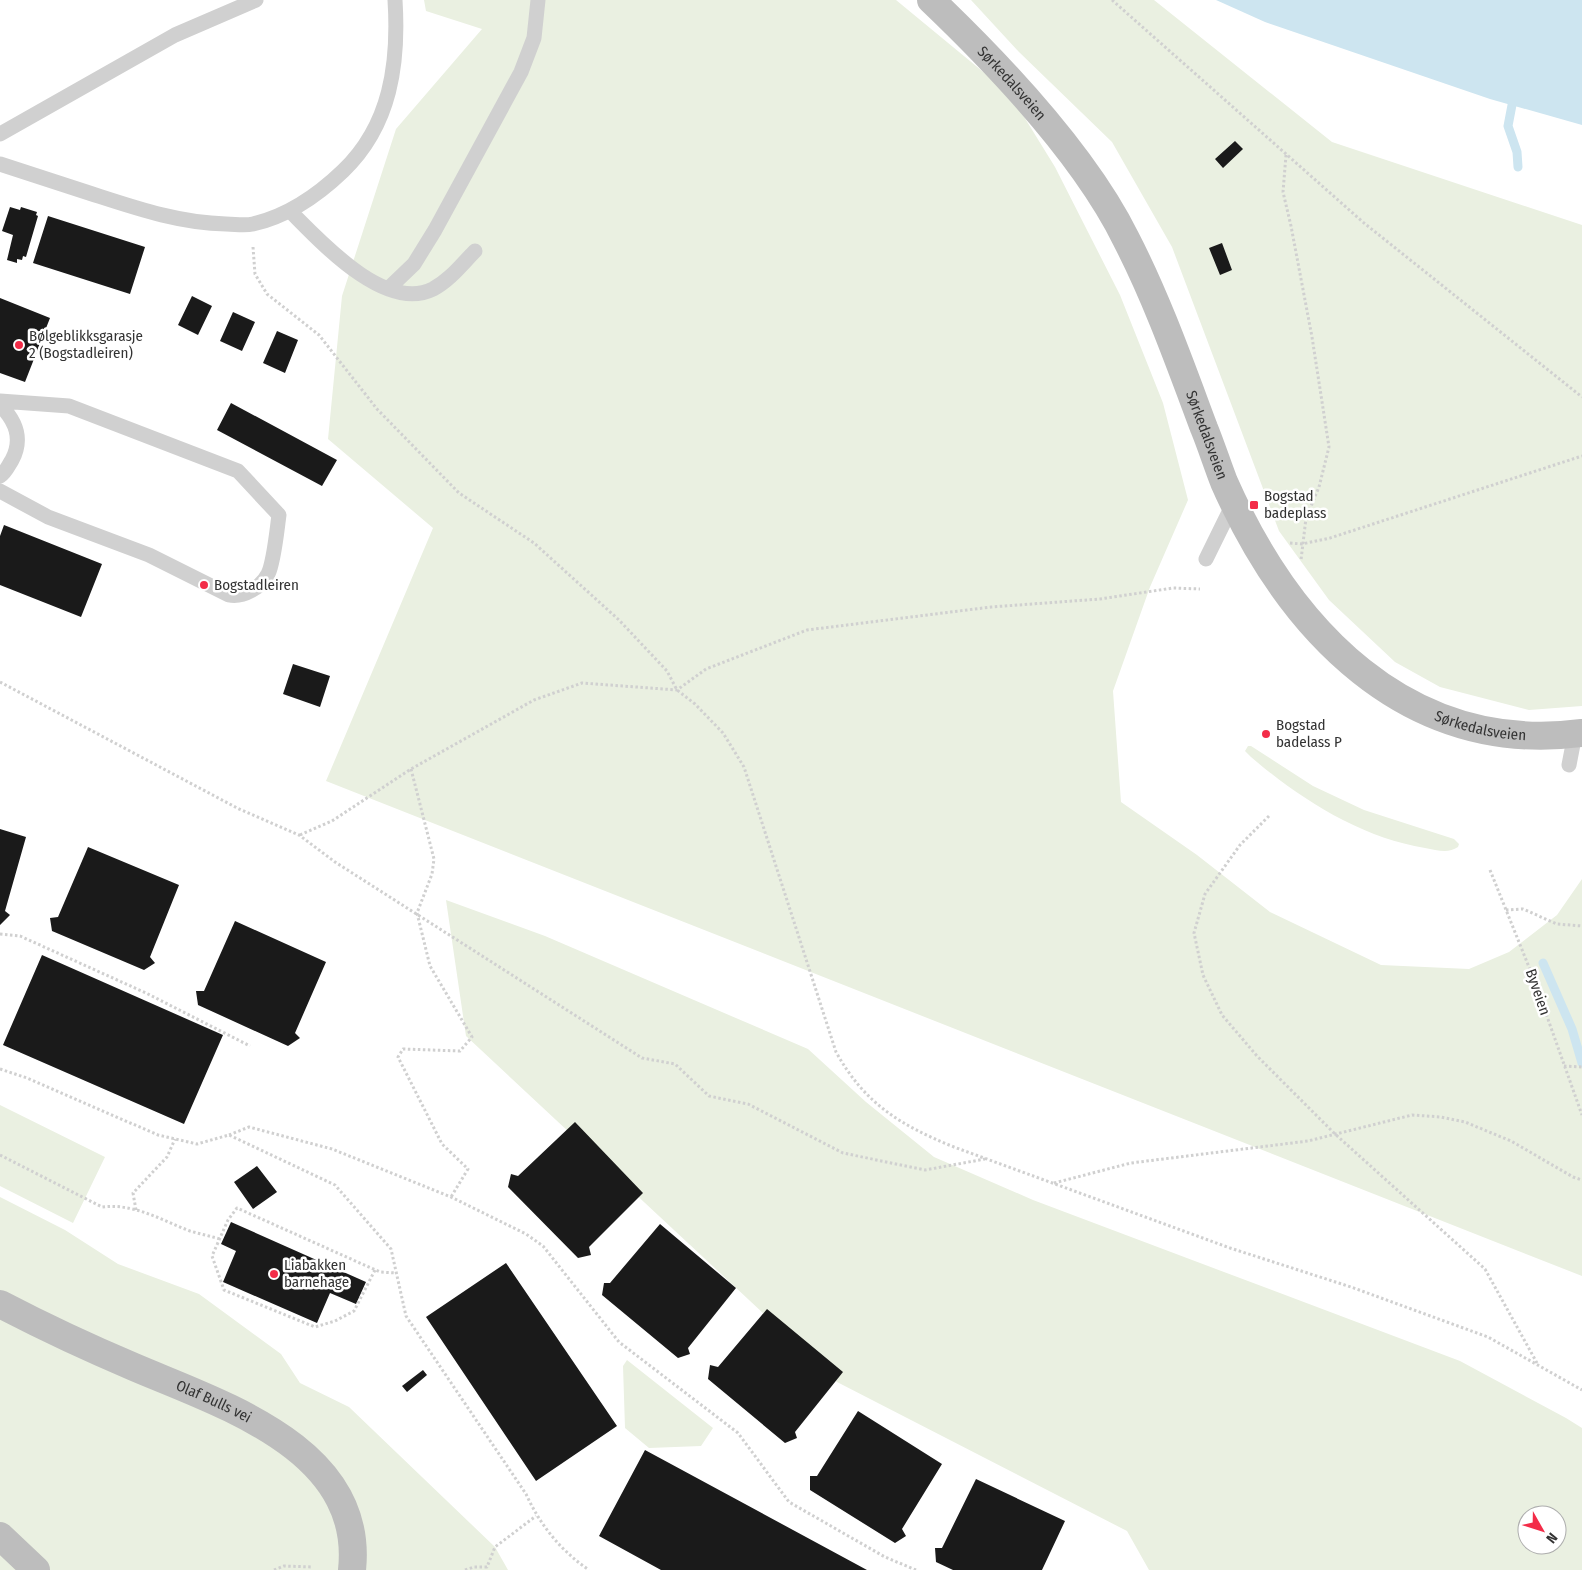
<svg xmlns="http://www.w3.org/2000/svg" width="1582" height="1570" font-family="'Fira Sans Condensed',sans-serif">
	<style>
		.green { fill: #eaf0e1; fill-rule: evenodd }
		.water { fill: #cde5f0 }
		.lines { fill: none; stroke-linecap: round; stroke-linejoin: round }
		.stream { stroke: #cde5f0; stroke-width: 9 }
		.building { fill: #1a1a1a }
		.path { stroke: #d0d0d0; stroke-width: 3; stroke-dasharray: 2.5 2.5; stroke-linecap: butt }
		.lane { stroke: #d0d0d0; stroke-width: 15 }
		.secondary { stroke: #bdbdbd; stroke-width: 28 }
		.poi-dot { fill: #f32c48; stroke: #fff; stroke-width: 2 }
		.labels { text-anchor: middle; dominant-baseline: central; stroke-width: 5; stroke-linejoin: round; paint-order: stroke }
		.street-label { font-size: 15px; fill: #333; stroke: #fff }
		.poi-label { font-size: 15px; fill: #333; stroke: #fff; text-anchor: start }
	</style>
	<rect width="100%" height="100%" fill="#fff"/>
	<path class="green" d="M424,0h472l114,94 45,73 65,128 43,108 25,97 -38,87 -37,104 8,111 76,53 73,57 111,53 88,4 40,-17 48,-37 25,-36v397l-1256,-495 107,-253 -105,-89 14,-143 54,-167 86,-100 -56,-18z
		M971,0h183l178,142 250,83v481l-53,4 -89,-23 -45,-25 -66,-62 -50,-69 -107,-284 -60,-105 -93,-90z
		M1248,746h3l62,40 51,24 90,29 5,5 -1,3c-10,7 -21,3 -33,1 -64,-10 -125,-49 -174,-91l-6,-6z
		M446,900l99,36 263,113 58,53 68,55 99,43 427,161 106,57 16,10v142h-433l-22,-39 -290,-149 -371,-346zM1527,1515h30v30h-30z
		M0,1105l105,52 -32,66 -73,-37z
		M0,1197l65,33 53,34 81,30 82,60 19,29 49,24 146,140 13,23h-508z
		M627,1360l86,68 -12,18 -52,2 -24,-20 -2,-62z"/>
	<path class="water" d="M1216,0h366v125l-92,-26 -225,-77z"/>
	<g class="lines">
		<path class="stream" d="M1512,105l-4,21 9,26 1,15
			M1543,963l29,66 10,34"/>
	</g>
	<path class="building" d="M1235,141l8,8 -20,19 -8,-9z
		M10,207l10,3 1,-3 16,5 -1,3 2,1 -12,41 -3,-1 -1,4 -5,-1v4l-10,-3 6,-25 -11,-4z
		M48,216l97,31 -15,47 -97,-31z
		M1222,243l10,27 -12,5 -11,-27z
		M192,296l20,10 -14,29 -20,-10z
		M0,298l50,20 -25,64 -25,-9z
		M233,312l22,10 -13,29 -22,-10z
		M277,331l21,9 -13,33 -22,-10z
		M231,403l106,57 -15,26 -105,-56z
		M4,525l98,39 -21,53 -81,-32v-49z
		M293,664l37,12 -10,31 -37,-13z
		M0,829l26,8 -21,74 5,4 -10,10z
		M88,847l91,38 -29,72 5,6 -11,7 -92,-39 -2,-13 8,-1z
		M235,921l91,41 -31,71 5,5 -12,8 -90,-41 -2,-14h8z
		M42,955l181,80 -39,89 -181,-79z
		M575,1122l68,71 -54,54 2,8 -13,3 -70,-71 3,-13 7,2z
		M257,1166l20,26 -24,17 -19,-27z
		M231,1222l135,60 -10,22 -26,-11 -13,30 -94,-41 13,-31 -15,-7z
		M660,1224l76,64 -48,60 2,6 -12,4 -76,-63 2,-12h6z
		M506,1263l111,163 -81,55 -110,-164z
		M767,1309l76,63 -48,60 2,6 -12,5 -77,-64 2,-14 8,2z
		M423,1370l4,5 -20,17 -5,-6z
		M858,1411l84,53 -40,65 4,7 -11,7 -85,-53v-14h7z
		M645,1450l222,120h-206l-62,-34z
		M976,1479l89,42 -23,49h-89l-17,-8 -1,-14h7z"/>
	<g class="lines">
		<path class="path" d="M1112,0l252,223 218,174
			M1286,155l-3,37 8,34 21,111 17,110 -10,40 -13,31 -5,42
			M253,247l2,27 12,20 52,41 58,74 82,84 75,50 85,77 48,51 10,19 18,14 28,29 21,34 92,285c29,52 64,73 118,95l276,101 121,39 137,50 94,53
			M1290,543l12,1 28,-6 252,-82
			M0,682l239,127 60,26 36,27 307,196 33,6 34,32 39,8 95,49 82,17 60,-11
			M411,769l23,90 -2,15 -15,39 13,53 42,71 -12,14 -57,-2 -5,8 44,87 26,25 -17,28
			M1269,816l-29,29 -35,49 -11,39 9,42 19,40 35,41 78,78 150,135 52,94
			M300,835l32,-14 79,-52 123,-69 48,-17 95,7 29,-21 101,-39 184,-23 109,-8 73,-11 27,1
			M1490,870l43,107 49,138
			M1506,910l17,-1 34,15 25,2
			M0,934l20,2 126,57 104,53
			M1564,1066l18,1
			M0,1069l27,9 131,57 39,9 32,-9 106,50 56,64 15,67 120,178c14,31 35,57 63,76
			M229,1135l20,-8 83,22 119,48 75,37 17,12 76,96 119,91 51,69 96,55 31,13
			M0,1155l102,52c32,-4 59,13 88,24 10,3 20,5 30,8
			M1054,1183l77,-20 177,-22 104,-26 29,2 24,5 46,19 62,36 9,3
			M136,1210l-3,-17 34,-36 8,-18
			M375,1270l-21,41 -19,10 -20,6 -91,-37 -12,-34 16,-36 9,-12 143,64 16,1
			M274,1570l10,-4 29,1
			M465,1570l9,-3h13l8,-20 41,-31"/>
		<path class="lane" d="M0,134l175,-99 81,-35
			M0,164c28,9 55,18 83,27 47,15 93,32 143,33 9,0 18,2 27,0 35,-8 64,-28 90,-53 48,-46 56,-108 52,-171
			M290,211c30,30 95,102 143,78 17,-9 29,-25 42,-38
			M389,288l25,-24 21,-34 86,-158 13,-34 4,-38
			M0,401l69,5 169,65 41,44c-2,14 -5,47 -11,59 -6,13 -25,24 -39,21l-80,-40 -101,-38 -48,-26
			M0,405c16,16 23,34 12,55 -4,6 -6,12 -12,16
			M1206,559l28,-57
			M1569,765l6,-31"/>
		<g class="secondary">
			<path id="s1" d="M931,0c67,64 154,156 195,239 31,60 54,125 78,189 7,17 13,36 20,54 65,147 182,274 358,251"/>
			<path id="s2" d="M0,1304c44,23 89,44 134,63 89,38 231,82 218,203"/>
			<path d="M0,1536l36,34"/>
		</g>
	</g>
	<g class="poi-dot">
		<circle cx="19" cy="345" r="5"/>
		<rect x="1249" y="500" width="10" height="10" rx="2.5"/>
		<circle cx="204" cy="585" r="5"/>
		<circle cx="1266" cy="734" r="5"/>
		<circle cx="274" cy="1274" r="5"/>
	</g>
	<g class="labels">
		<g class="street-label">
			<text stroke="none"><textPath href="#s1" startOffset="116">Sørkedalsveien</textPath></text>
			<text stroke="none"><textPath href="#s1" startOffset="522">Sørkedalsveien</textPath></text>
			<text stroke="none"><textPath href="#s1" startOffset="941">Sørkedalsveien</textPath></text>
			<text transform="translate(1538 992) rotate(71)">Byveien</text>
			<text stroke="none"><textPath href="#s2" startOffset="235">Olaf Bulls vei</textPath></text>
		</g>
		<g class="poi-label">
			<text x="29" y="336">Bølgeblikksgarasje<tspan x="29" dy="17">2 (Bogstadleiren)</tspan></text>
			<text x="1264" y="496">Bogstad<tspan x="1264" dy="17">badeplass</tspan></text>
			<text x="214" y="585">Bogstadleiren</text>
			<text x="1276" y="725">Bogstad<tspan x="1276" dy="17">badelass P</tspan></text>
			<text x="284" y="1265">Liabakken<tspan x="284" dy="17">barnehage</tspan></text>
		</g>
	</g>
	<g transform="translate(1542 1530) rotate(129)"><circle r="24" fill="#ffffff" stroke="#adadad"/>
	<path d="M0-4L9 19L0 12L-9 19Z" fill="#f32c48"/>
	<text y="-8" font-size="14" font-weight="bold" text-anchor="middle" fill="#333333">N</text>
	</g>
</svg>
